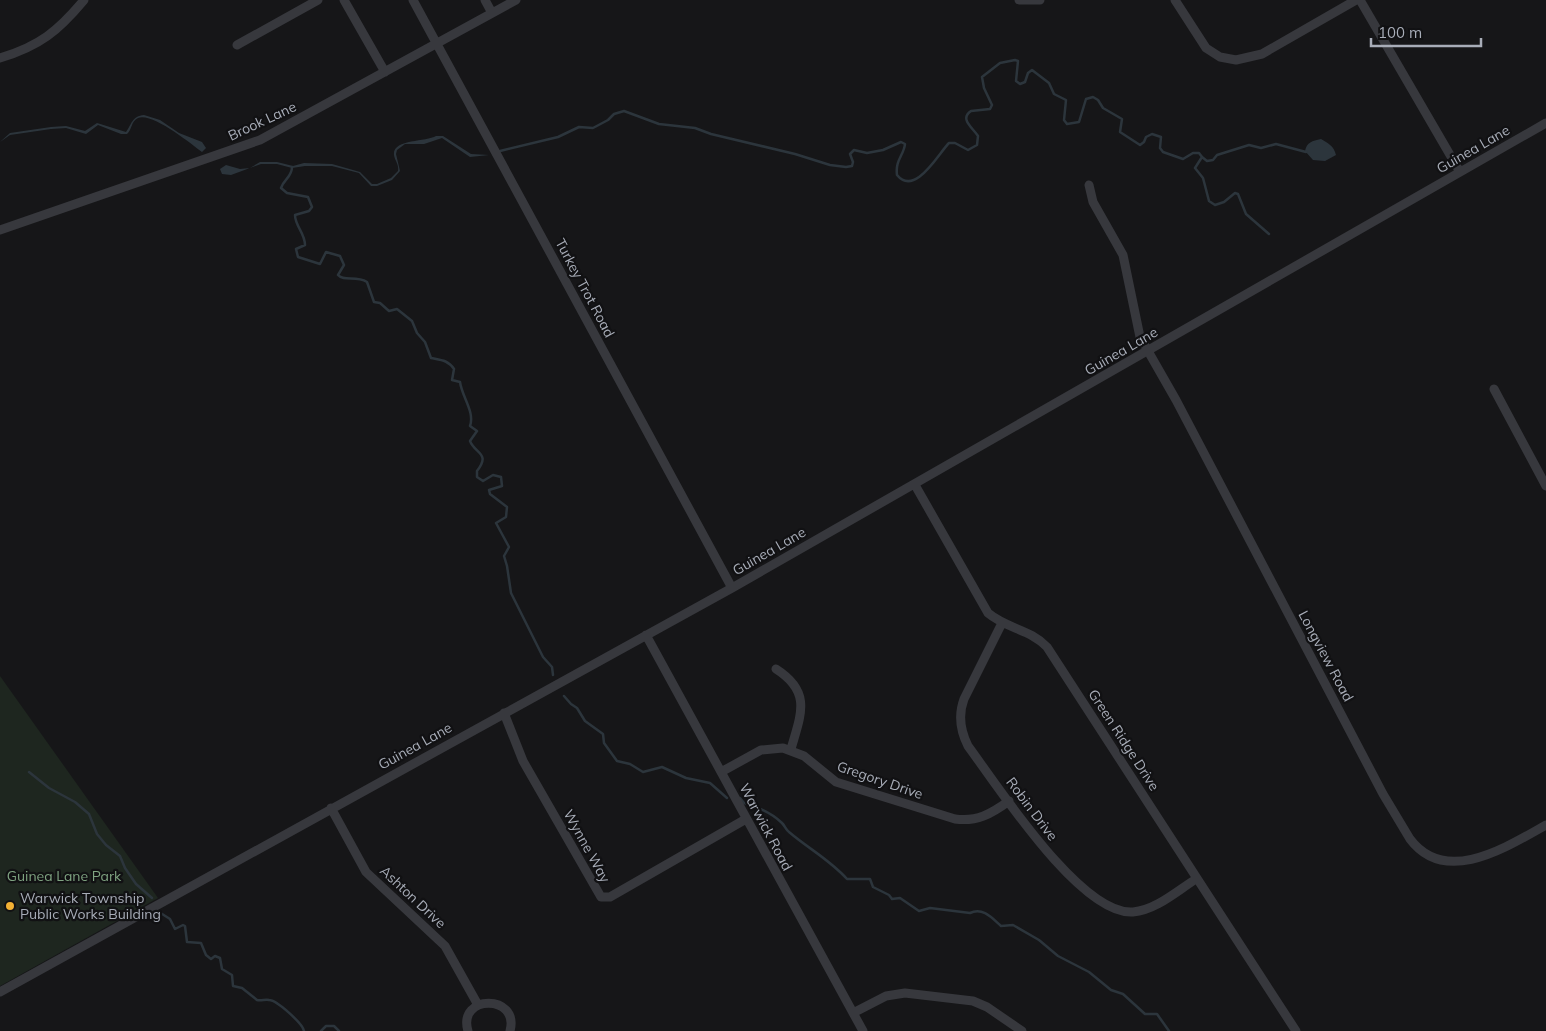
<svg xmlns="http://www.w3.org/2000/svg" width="1546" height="1031" font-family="Mulish,sans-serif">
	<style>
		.green { fill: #1e261f }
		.water { fill: #2c353c }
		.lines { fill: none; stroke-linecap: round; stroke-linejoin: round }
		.stream { stroke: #2c353c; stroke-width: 2.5 }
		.minor { stroke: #37383d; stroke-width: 9 }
		.poi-dot { fill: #f2b134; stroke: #111113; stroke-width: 2 }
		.labels { text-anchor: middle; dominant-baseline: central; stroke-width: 4.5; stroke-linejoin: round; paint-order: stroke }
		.street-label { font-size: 14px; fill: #a8adb8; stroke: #111113 }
		.park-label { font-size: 14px; fill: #7fa381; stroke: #111113 }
		.poi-label { font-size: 14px; fill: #a8adb8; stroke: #111113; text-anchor: start }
	</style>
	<rect width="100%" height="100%" fill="#161618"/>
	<path class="green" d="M0,676l158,222 -158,88z"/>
	<path class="water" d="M144,115l16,5 19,13 23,9 4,6 -4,4c-12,-9 -50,-40 -64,-34 -7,3 -6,12 -11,16h-6l-23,-9 -12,9 -20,-6 -15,1 -41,6 -10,7 10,-9 41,-6 15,-1 19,5 12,-8 29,9c6,-8 6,-16 18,-17z
		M436,136h7l28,18 18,1 -19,2 -28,-19 -18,6h-19l-8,6 -1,4 4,17 -8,9 -15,6h-6l-12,-13 -27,-7h-27l-13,2 -15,-4h-16l-30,11 -9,-1 -2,-5 6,-4 14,4 10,-1 10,-6h17l16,4 11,-3 28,1 28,8 12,12h5l14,-6 7,-7c1,-7 -3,-10 -4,-16 -2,-16 32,-13 42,-19z
		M1321,139c7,4 13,7 15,16l-11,6 -12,-1 -8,-9c2,-9 7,-10 16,-12z"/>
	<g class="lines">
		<path class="stream" d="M500,151l58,-14 21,-10 14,1 15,-8 6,-6 10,-3 35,13 36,4 16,6 84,20 35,11 16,2 6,-1 1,-4 -3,-8 4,-4 13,3 16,-3 18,-8 4,2c-1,11 -10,16 -8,31 18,22 41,-21 52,-32h6l13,7 9,-5 1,-9c-5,-8 -19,-17 -7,-25l19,-2 2,-4 -8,-17 -2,-11 18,-14 15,-3 3,1 -2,20 4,3 5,-2 3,-9 4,-3 17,13 5,11 12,6 -2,20 3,4 12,-2 7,-23 7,-2 5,3 5,8 19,11 -2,13 20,13 4,-3 2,-5 6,-3 9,3 -1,11 3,4 20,7 10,-6h6l3,4 -7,11 8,10 6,23 6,4 9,-3 11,-9 3,1 8,20 23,20
			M1202,157l5,4 6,-1 4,-5 32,-10 12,3 15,-4 30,8
			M292,167c0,10 -8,12 -11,21l6,5 21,4 4,10 -3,4 -14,4c0,11 10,18 10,30l-9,4 2,8 22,7 6,-12 14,4 4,9 -6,10c6,7 18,0 29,7l7,20 6,1 9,8 8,-2 15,12 5,12 8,9 6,16c10,2 17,2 23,11l-2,11 8,2c2,15 15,30 10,44l7,5 -7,10c5,13 21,12 7,30v6l6,4 10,-6 8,2 1,9 -13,4 1,4 17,13 -1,10 -10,6 13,24 -5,9 3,10 4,27 32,64 9,10 1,8
			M564,696l7,8 6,4 8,13 18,13 1,9 13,18 13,3 13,8 19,-5 24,11 24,5 17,15
			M29,772l20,16 26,14 14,12 8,20 9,11 14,11 5,12 11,16 16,14
			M740,798l4,5c14,4 27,9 38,20 3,3 4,7 7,9 20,17 41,28 58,47h23l3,8 16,8 3,4 8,-1 19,13 11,-3 40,5c13,-6 22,5 31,13l12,-1 26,15 19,16 31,16 22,18 12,4 22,20h12l12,17
			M159,912l11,7 5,10 8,-4 2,1 2,16 14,1 5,12 5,4 4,-3 5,2 2,11 10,6 1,11 9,2 15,12c4,1 9,-1 12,0 8,0 34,24 35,31
			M321,1031l5,-5h8l5,5"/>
		<path class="minor" d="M344,0l41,72
			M413,0l319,588
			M485,0l7,13
			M1019,0h21
			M1175,0l31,48 14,9 16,3 26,-6 94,-54
			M1360,0l100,172
			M237,45l81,-45
			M0,58c40,-12 58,-27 84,-58
			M1089,185l4,17 30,53 17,82 36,63 207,394 27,45c36,48 98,7 136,-14
			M0,230l260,-90 256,-140
			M1494,389l52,97
			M915,485l73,128c19,16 42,16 59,34l249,384
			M1002,623l-38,76c-6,16 -4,31 4,47 29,39 113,170 165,166 23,-2 44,-21 63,-33
			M646,635l217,396
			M776,669c36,23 25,45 15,80
			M504,713l19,48 78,136h9l136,-78
			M721,772l40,-22 22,-2 21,8 32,26 119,37c22,3 36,-5 54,-18
			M331,808l35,64 79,74 33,59
			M0,992l732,-404 814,-465
			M853,1013l33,-17 19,-3 68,8 14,6 35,24
			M468,1031c-11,-37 52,-37 42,0"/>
	</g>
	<circle class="poi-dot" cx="10" cy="906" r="5"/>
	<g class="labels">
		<g class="street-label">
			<text transform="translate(262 121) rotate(-25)">Brook Lane</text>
			<text transform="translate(1473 149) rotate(-30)">Guinea Lane</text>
			<text transform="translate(585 288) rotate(62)">Turkey Trot Road</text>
			<text transform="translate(1121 351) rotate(-30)">Guinea Lane</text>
			<text transform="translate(769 551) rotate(-30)">Guinea Lane</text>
			<text transform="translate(1326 656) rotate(62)">Longview Road</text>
			<text transform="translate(1124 740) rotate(57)">Green Ridge Drive</text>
			<text transform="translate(415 746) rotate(-29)">Guinea Lane</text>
			<text transform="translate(880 780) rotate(19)">Gregory Drive</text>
			<text transform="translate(1032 809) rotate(53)">Robin Drive</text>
			<text transform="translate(766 827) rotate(62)">Warwick Road</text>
			<text transform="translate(587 846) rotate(61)">Wynne Way</text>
			<text transform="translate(413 897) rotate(43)">Ashton Drive</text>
		</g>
		<g class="park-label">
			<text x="64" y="876">Guinea Lane Park</text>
		</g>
		<g class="poi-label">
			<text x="20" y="898">Warwick Township<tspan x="20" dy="16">Public Works Building</tspan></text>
		</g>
	</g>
	<path d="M1371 38v8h110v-8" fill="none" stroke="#a8adb8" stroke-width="2.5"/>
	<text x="1378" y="38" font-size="15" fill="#a8adb8" stroke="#111113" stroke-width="4" paint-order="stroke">100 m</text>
</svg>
